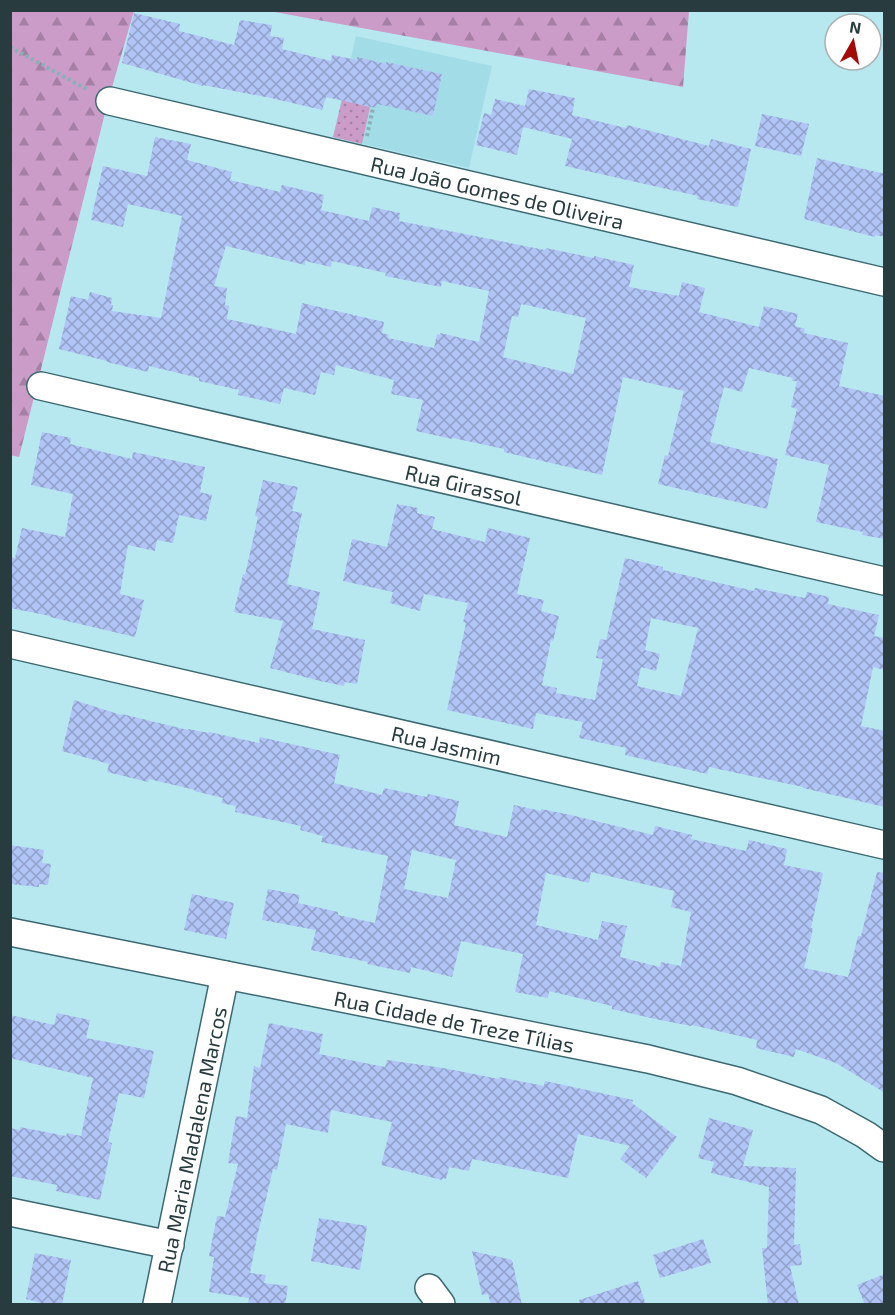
<svg xmlns="http://www.w3.org/2000/svg" width="895" height="1315" font-family="'Exo 2',sans-serif">
	<style>
		.built { fill: #a2dde7 }
		.grass { fill: url(#grass-dots) }
		.forest { fill: url(#forest-firs) }
		.building { fill: url(#building-cross-hatch); fill-rule: evenodd }
		.lines { fill: none; stroke-linecap: round; stroke-linejoin: round }
		.minor-casing { stroke: #3c6971; stroke-width: 30 }
		.path { stroke: #88b0b6; stroke-width: 4; stroke-dasharray: 3 3; stroke-linecap: butt }
		.minor { stroke: #fff; stroke-width: 27 }
		.labels { text-anchor: middle; dominant-baseline: central; stroke-width: 6; stroke-linejoin: round; paint-order: stroke }
		.street-label { font-size: 21px; fill: #283c3f; stroke: #fff }
	</style>
	<defs>
		<pattern id="grass-dots" width="8" height="8" patternUnits="userSpaceOnUse" patternTransform="scale(1.5)"><rect width="8" height="8" fill="#cc9cc8"/><path d="M2 2h.1M6 6h.1" fill="none" stroke="#a680a4" stroke-width="1.8" stroke-linecap="round"/></pattern>
		<pattern id="forest-firs" width="22" height="20" patternUnits="userSpaceOnUse" patternTransform="scale(1.5)"><rect width="22" height="20" fill="#cc9cc8"/><path d="M5 1l3.5 6h-7zM16 11l3.5 6h-7z" fill="#a680a4"/></pattern>
		<pattern id="building-cross-hatch" width="8" height="8" patternUnits="userSpaceOnUse" patternTransform="scale(1.5)"><rect width="8" height="8" fill="#b1c4f6"/><path d="M0 0l8 8M0 8l8-8" fill="none" stroke="#90a0c9"/></pattern>
	</defs>
	<rect width="100%" height="100%" fill="#b7e8f0"/>
	<path class="built" d="M356,36l136,30 -23,102 -136,-31z"/>
	<path class="grass" d="M342,100l28,7 -8,37 -29,-7z"/>
	<path class="forest" d="M10,11h124l-26,90 -89,356 -9,-2z
		M269,11h420l-6,76z"/>
	<path class="building" d="M134,13l46,11 -1,7 55,14 6,-25 32,5 -2,11 14,2 -2,11 49,12 1,-6 25,5v-3l29,7v-2l56,12 -9,42 -56,-12 -1,4 -50,-11 -4,13 -51,-12 -68,-13v1l-81,-23z
		M529,89l46,9 -3,17 54,13 1,-3 82,21 2,-7 40,10 -13,58 -41,-8 1,-3 -133,-30 7,-27 -49,-12 -6,28 -41,-10 8,-32 7,2 4,-16 30,7z
		M762,114l47,10 -8,32 -46,-10z
		M155,137l36,7 -4,16 45,12 -2,8 50,12 2,-7 42,10 -3,15 48,11 3,-14 28,6 -1,8 146,29 1,-2 48,10v-2l40,9 -5,22 50,9 3,-14 23,6 -6,24 60,15 5,-21 34,8 -3,12 10,3 -1,4 44,10 -9,43 46,10v143l-23,-4 1,-3 -47,-10 13,-57 -44,-10 12,-46 -6,-2 6,-26h-5l1,-3 -44,-10 -1,6h-1l-5,18 -18,-5 -14,55 68,17 -11,50 -109,-25 7,-29 3,1 16,-65 -61,-14 -21,98 -98,-23v-3l-51,-11 -1,1 -36,-8 7,-31 -32,-6 3,-14 -58,-15 -2,10 -13,-3 -6,23 -31,-7 -4,16 -42,-9 1,-5 -40,-9v-3l-50,-12 -1,6 -41,-10v-1l-48,-12 12,-53 17,4 2,-8 22,6 -1,7h2l-1,6 49,7 21,-102 -54,-12 -5,23 -32,-7 12,-54 44,10zM226,246l79,19v-4l26,6 1,-6 54,12 -1,3 56,11 1,-6 47,10 -10,51 -39,-9v2l-3,-1 -3,14 -46,-10 1,-3 -7,-2 2,-11 -82,-19 -6,31 -69,-15 2,-13 -4,-1 2,-17 -13,-2zM521,304l65,14 -13,56 -70,-17 9,-41 6,1z
		M817,158l68,16v63l-10,-2v2l-71,-18z
		M42,432l29,6 -1,6 62,15 1,-7 72,15 -5,25 12,3 -6,26 -27,-6 -6,28 -16,-3 -2,11 -27,-6 -8,49 24,6 -9,37 -85,-20v-1l-40,-8v-51l5,1 7,-30 43,9 8,-43 -42,-9z
		M263,480l35,7 -6,24 10,2 -15,71 33,8 -8,37 53,11 -8,44 -12,-2 -1,4 -24,-5 -50,-13 13,-47 -49,-9 9,-38 2,1 13,-58 -3,-1z
		M397,504l21,4 -1,5 18,4 -3,12 53,13 3,-14 42,10 -13,56 27,6 -3,11 18,5 -6,25 -2,-1 -9,45 15,3 -1,5 39,7 8,-41 -7,-1 4,-19 6,1 19,-82 38,9v3l91,21 1,-3 50,10 2,-6 22,5 -1,7 51,11 -5,21 11,2v32l-12,-3 -12,59 24,5v76l-82,-19v-1l-94,-20 -2,7 -82,-19 1,-7 -47,-10 4,-16 -47,-9 -3,16 -86,-19 19,-87 -3,-1 5,-19 -44,-9 -4,17 -30,-8 3,-11 -50,-11 9,-42 35,8zM651,618l47,10 -17,68 -44,-10 4,-19 15,4 4,-17 -15,-4z
		M74,700l47,15 1,-1 66,16v-1l21,4v-1l50,11 1,-6 80,18 -6,28 48,12 2,-7 43,9 1,-3 31,7 -5,24 53,12 7,-32 27,6v-2l30,6 82,20 2,-9 37,9 -1,4 55,12 3,-11 38,9 -3,16 39,8 -12,55 2,1 -9,39 44,9 10,-41h3l16,-64 8,1v220l-49,-30 -40,-14 -2,8 -38,-9 1,-8 -65,-15 -1,1 -36,-7 -43,-10v-3l-63,-15 -1,7 -33,-6 8,-38 -62,-13 -9,36 -41,-10 -1,6 -43,-9 1,-2 -57,-12 5,-20 -54,-10 6,-31 32,6 -2,8 40,9v3l37,8 13,-67 -67,-14 2,-6 -23,-6 1,-4 -66,-14 1,-6 -15,-3 2,-5 -29,-7 1,-1 -46,-11 -1,3 -41,-10 2,-8 -47,-13zM412,850l44,10 -8,38 -44,-9zM591,872l83,19 -3,16 20,5 -10,54 -20,-4 -1,5 -40,-10 7,-31 -25,-5 -4,19 -62,-15 10,-52 43,10z
		M10,845l34,5 -2,13 9,1 -3,21 -9,-1v3l-29,-3z
		M192,894l42,9 -8,36 -42,-9z
		M57,1013l33,7 -4,18 68,13 -10,47 -25,-5 -11,49 4,1 -12,57 -44,-9 1,-6 -47,-9v-48l10,2v-3l46,9 1,-3 14,3 12,-58 -83,-20v-43l44,10z
		M269,1023l54,11 -4,20 66,13 2,-7 56,8 56,11v-2l45,9 1,-5 88,19 -1,3 45,34 -31,41 -26,-19 10,-13 -52,-12 -10,44 -96,-19 -3,12 -20,-4 -3,12 -3,-1 -1,2 -61,-15 11,-43 -61,-12 -3,23 -42,-9 -9,46 -4,-1 -16,68 -7,36 16,2 -2,8 24,3 -3,19h-37l1,-7 -40,-6 5,-35 -5,-1 8,-40 8,1 13,-53 -10,-1 8,-47 11,2 7,-52 6,2z
		M709,1118l44,12 -10,36 53,2 -2,77 6,-1 2,21 -12,1 9,39h-31l-6,-57h5l2,-61 -58,-14 3,-11 -16,-4z
		M319,1218l48,8 -7,44 -49,-9z
		M703,1239l8,24 -51,15 -7,-23z
		M472,1251l40,9 10,45h-31l-3,-11 -6,1z
		M35,1253l36,7 -9,45h-13l-23,-6z
		M885,1274v31h-20l-8,-20z
		M638,1281l8,24h-67v-5z"/>
	<g class="lines">
		<g class="minor-casing">
			<g id="minor">
				<path id="s1" d="M110,101l774,181"/>
				<path id="s2" d="M41,386l843,195"/>
				<path id="s3" d="M10,644l874,201"/>
				<path id="s4" d="M10,932l638,127 89,22 84,29 45,25 18,13"/>
				<path d="M10,1212l160,33"/>
				<path d="M429,1288l12,16"/>
				<path id="s5" d="M157,1304l68,-329"/>
			</g>
		</g>
		<path class="path" d="M10,47l78,43
			M367,136l6,-28"/>
		<use href="#minor" class="minor"/>
	</g>
	<g class="labels">
		<g class="street-label">
			<text stroke="none"><textPath href="#s1" startOffset="398">Rua João Gomes de Oliveira</textPath></text>
			<text stroke="none"><textPath href="#s2" startOffset="434">Rua Girassol</textPath></text>
			<text stroke="none"><textPath href="#s3" startOffset="448">Rua Jasmim</textPath></text>
			<text stroke="none"><textPath href="#s4" startOffset="453">Rua Cidade de Treze Tílias</textPath></text>
			<text stroke="none"><textPath href="#s5" startOffset="168">Rua Maria Madalena Marcos</textPath></text>
		</g>
	</g>
	<rect width="895" height="1315" fill="none" stroke="#283c3f" stroke-width="24"/>
	<g transform="translate(853 42) rotate(9)"><circle r="28" fill="#ffffff" stroke="#a9b1b2" stroke-width="1.5"/>
	<path d="M0-4.5L10 22L0 15L-10 22Z" fill="#a30b08"/>
	<text y="-9" font-size="16" font-weight="bold" text-anchor="middle" fill="#283c3f">N</text>
	</g>
</svg>
